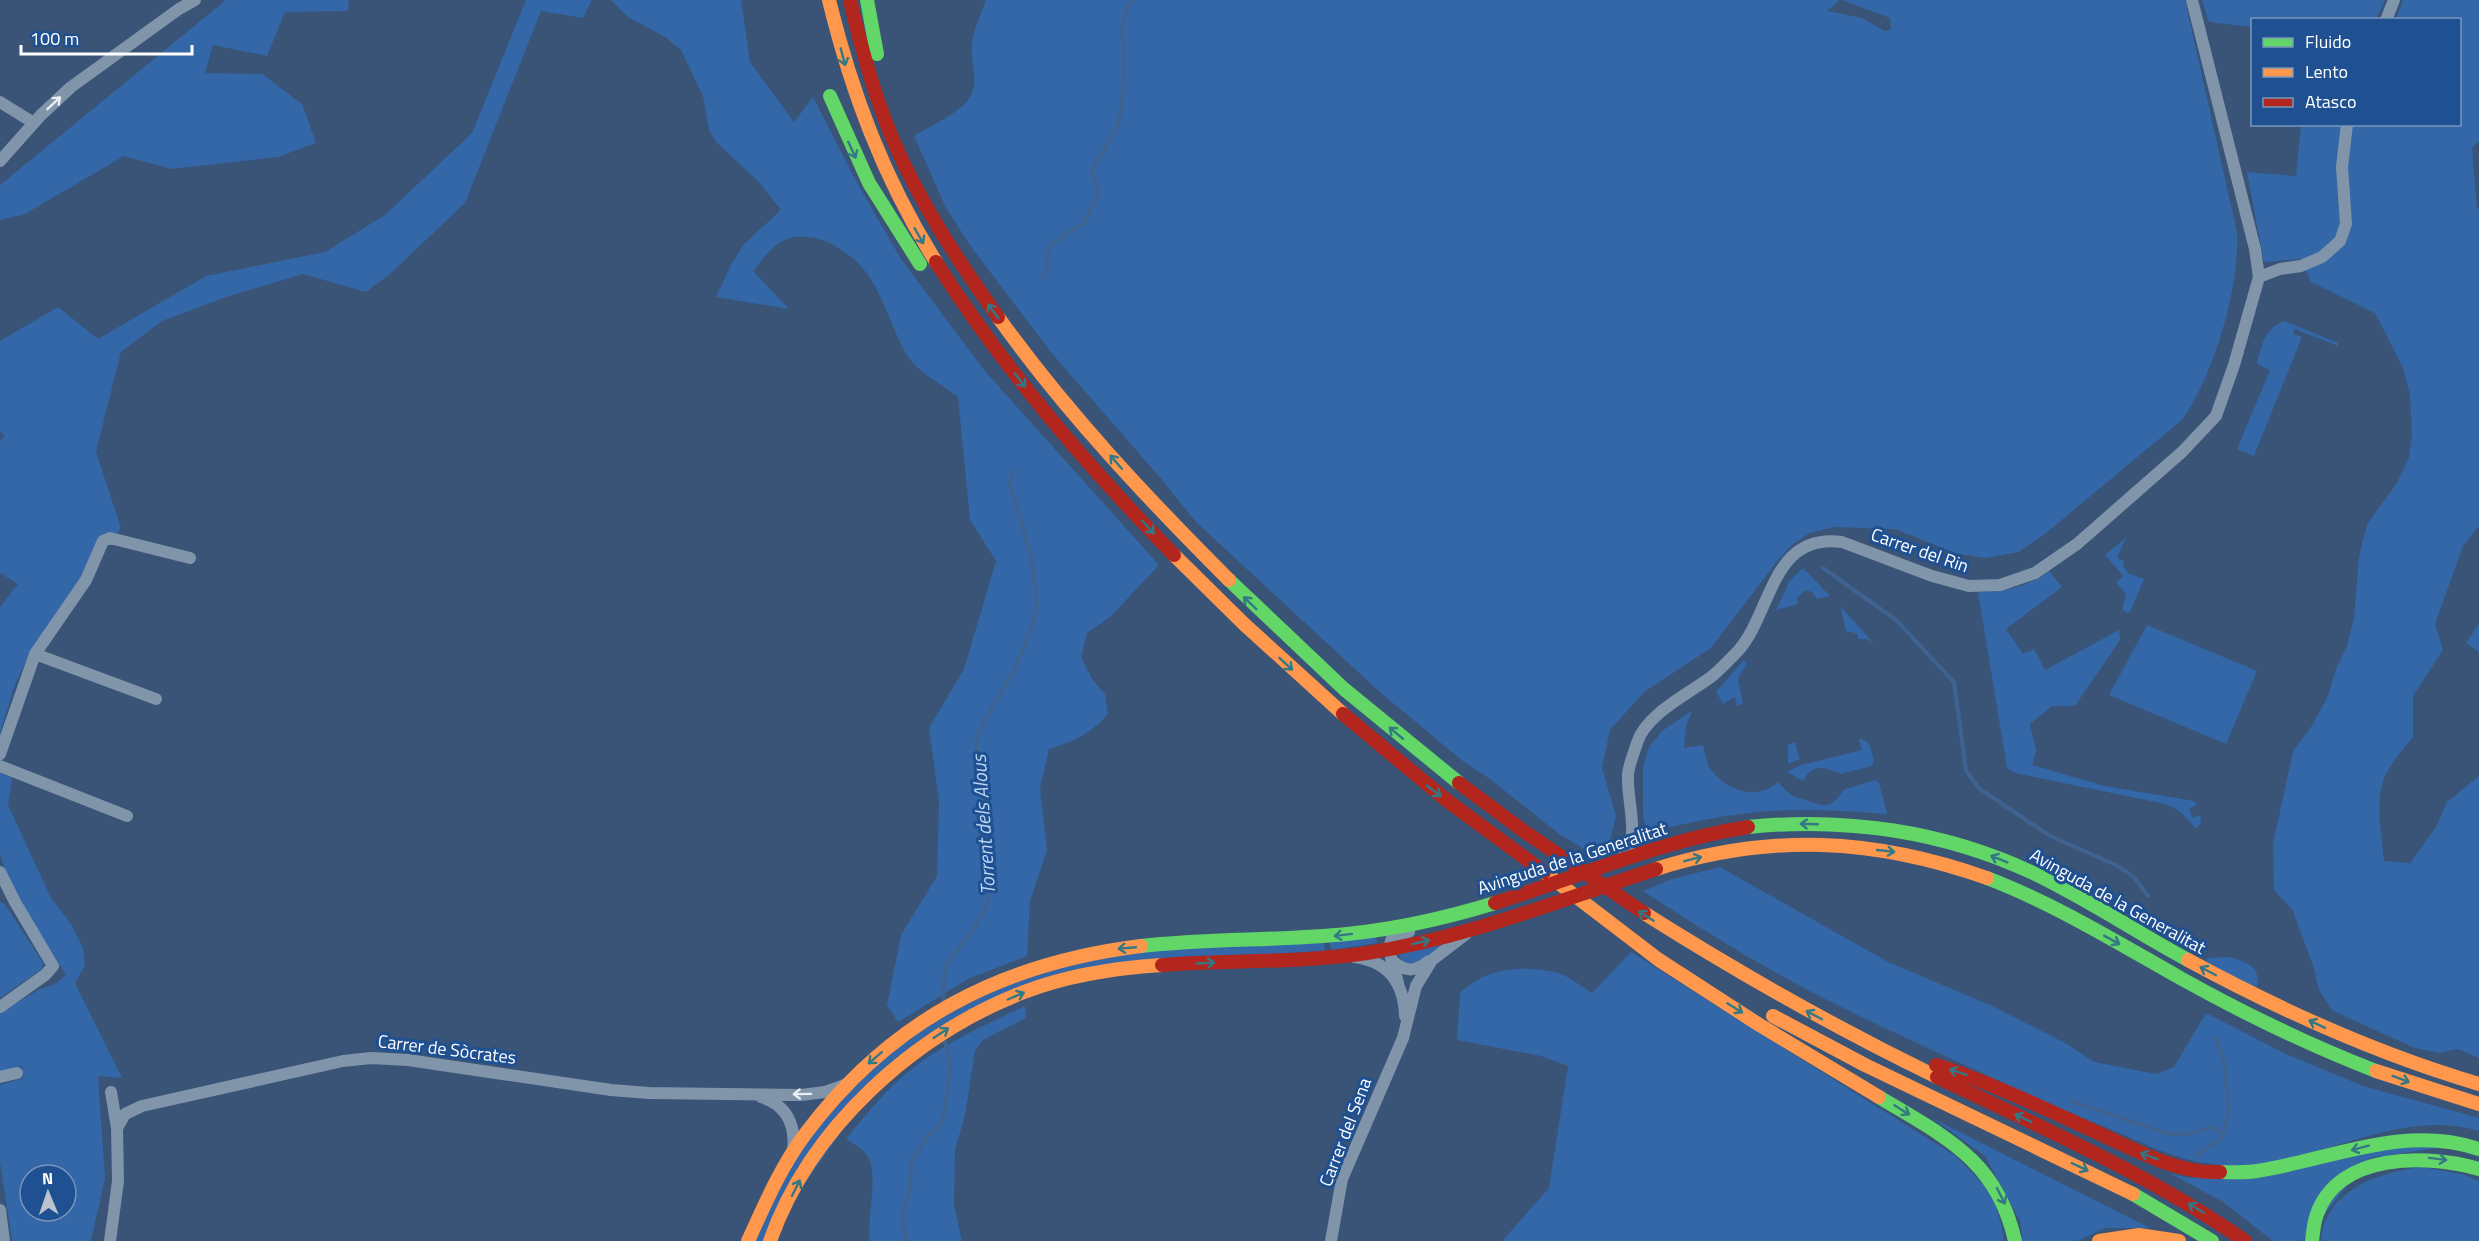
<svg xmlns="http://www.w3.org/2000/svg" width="2479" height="1241" font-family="'Titillium Web',sans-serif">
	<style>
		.green { fill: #3367a7; fill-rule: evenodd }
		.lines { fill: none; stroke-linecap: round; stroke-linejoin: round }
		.stream { stroke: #3f6390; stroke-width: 4 }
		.street { stroke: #8094aa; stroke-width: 12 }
		.fast { stroke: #63d668; stroke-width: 14 }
		.slow { stroke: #ff974d; stroke-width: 14 }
		.jam { stroke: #b3261e; stroke-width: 14 }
		.oneway { stroke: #337885 }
		.oneway2 { stroke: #eceff2 }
		.labels { text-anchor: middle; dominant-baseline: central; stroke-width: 6; stroke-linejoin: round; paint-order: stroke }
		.street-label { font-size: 18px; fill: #fff; stroke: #1f5091 }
		.water-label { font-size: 20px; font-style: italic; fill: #bbd5f4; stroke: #1f5091 }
	</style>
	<rect width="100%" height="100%" fill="#395477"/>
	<path class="green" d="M226,0h123l-1,11 -63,1 -18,44 -54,-11 -8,28 57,1 40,30 14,39 -38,14 -107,12 -47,-13 -99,58 -25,6v-35z
		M526,0h66l-9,18 -42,-7 -76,192 -75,71 -24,18 -63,-18 -77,23 -64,24 -41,31 -25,100 25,76 -5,8 -20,9 -15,32 -51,75 -16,35 -14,47v-127l18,-23 -18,-11v-132l5,-6 -5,-3v-91l58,-34 40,32 108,-63 119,-24 60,-37 87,-82z
		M611,0h130l9,62 44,60 19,-25 43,84 45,78 83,111 175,195 -49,52 -23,16 -6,24 11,22 13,15 3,20c-18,20 -33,27 -59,35l-9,40 7,61 -17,51 -3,55 -59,23 -70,43 -11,-17 14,-70 36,-59 2,-75 -10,-73 35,-59 32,-108 -26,-41 -12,-123c-13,-10 -42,-27 -50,-40 -15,-25 -26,-65 -43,-86 -18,-23 -56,-45 -84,-29 -11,6 -20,20 -28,29l36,38 -73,-12 15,-32 13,-21 37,-34 -23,-29 -41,-38 -8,-13 -6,-34 -22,-46 -16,-13 -37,-20z
		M986,0h854l-13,11 35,7 23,13 6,-2 -1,-11 -48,-18h343l52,232c3,54 -23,144 -55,188l-136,113 -27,19 -34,6 -30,-5 -60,-24 -61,-2 -24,6 -17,11 -15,16 -67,88 -67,44 -34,38 -8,38 14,48 -6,25 -19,12 -32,-19 -69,-55 -26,-17 -82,-68 -186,-172 -34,-42 -112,-129 -78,-103 -26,-40 -32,-72c15,-9 50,-25 57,-41 8,-16 -1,-33 1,-50 1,-16 9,-30 14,-45z
		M2202,0h183l-9,19 -124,1v7l-43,-5z
		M2403,0h76v141l-7,7 5,60 2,2v316l-16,20 -28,78 8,26 -30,46v41c-10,12 -28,33 -31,48 -6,24 0,52 2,76l26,2 26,-36 11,-25 32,-26v282l-21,-9 -18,4 -25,-5 -82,-37 -14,-21 -5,-22 -22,-59 -18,-19 -1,-46 20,-93 18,-24 16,-29 9,-29 11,-23 7,-28 5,-62 8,-32 30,-41 12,-26 3,-21 -2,-41 -7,-27 -28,-55 -64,-31 -10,-23 -37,3 -17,-90 49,4 5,-51 159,-1v-104l-64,-1z
		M2285,321l53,22v3l-43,-17 -2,5 9,3 -48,119 -17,-7 33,-79 -13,-6c4,-18 8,-37 28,-43z
		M2126,538l-9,20 7,3 -1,4 5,8 16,6 -14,33 -3,1 -5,-4 4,-15 -10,-12 7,-6 -18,-21z
		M1803,568l27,28 -13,3 -5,-7 -7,-2 -8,8 1,6 -22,6 14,-30z
		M2049,571l13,16 -56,42 17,25 11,-5 11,21 74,-40 1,10 -45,66h-23l-22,18 6,27 -4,14 73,21 89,15 3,3 -8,5 4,9 7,-3 1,7 -3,5 -3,1c-9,-12 -16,-19 -30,-24l-150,-31 -8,-5 -29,-176c26,1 51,-6 71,-21z
		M1840,606l36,40 -9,-7h-9l-1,-5 -8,-3 -2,3z
		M2479,624v28l-13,-9z
		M2147,625l110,46 -31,73 -117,-49z
		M1744,660l3,4 -9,14 5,26 -6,2 -2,-9 -12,7 -7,-12z
		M1692,711l-6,15 -2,22 19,-3c2,7 3,17 7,23 14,22 48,34 68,14 16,17 13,13 33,20 16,6 24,3 32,-12l32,-10 4,3 8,31c-51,-4 -103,-7 -153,1 -26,3 -52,10 -78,15 -9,-2 -12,-6 -13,-15v-48l6,-20 13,-16z
		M1859,739c12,1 12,11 15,21l-2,6 -32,8c-15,-8 -28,-10 -37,7l-16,-9 14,-7 61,-15z
		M1795,742l5,17 -12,5v-19z
		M0,773l12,5 -4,27 43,93 20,26 12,24 2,17 -10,18 47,95 -24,-2 7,102 -14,63h-79l-12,-79v-77l23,-7 -1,-12 -22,6v-59l38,-23 19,-7 9,-8c-23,-40 -53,-77 -66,-121zM30,1175h36v36h-36z
		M1720,867l168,95 102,43 77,39 27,18 62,12 18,-7 32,-54 80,41 77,32 116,32v13c-85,-26 -173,42 -259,34 -37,-3 -69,-18 -103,-33 -35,-14 -70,-29 -105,-45 -64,-30 -130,-59 -193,-91 -61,-32 -119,-67 -176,-105l29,-12z
		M0,902l4,1 39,60 -1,6 -42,29z
		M1376,937l1,6 -46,7 -1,-8z
		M1324,942l1,9 -191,10 -172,54 -41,24 -32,25 -125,177h-9c17,-36 33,-72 56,-104 55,-78 139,-134 229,-164 11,-3 23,-9 34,-11 81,-16 167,-16 250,-20z
		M1444,943l-17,16 -14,6c-8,-2 -12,-3 -14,-12z
		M1631,952l323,203c32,31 44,41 50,86h-502l47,-53 19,-122 -27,-10 -84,-16 3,-47c26,-25 60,-28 95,-21 12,3 26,14 37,21z
		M2228,957c16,3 34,10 29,30h-8l-43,-26 2,-3z
		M1025,1006l1,12 -43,22 -8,11 -10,64 -10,35 -1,56 8,35h-92c-4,-23 11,-72 -5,-88 -5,-6 -13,-10 -19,-14 18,-22 35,-43 56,-62 34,-30 82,-52 123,-71z
		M1932,1118l218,110h-45l-27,13h-56l-2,-20 -35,-65z
		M2451,1146l-81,12 -68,83h-29l-50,-39 -52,-28 20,4 196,-30z
		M2421,1167l41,7 17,7v60h-158c4,-51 57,-68 100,-74z"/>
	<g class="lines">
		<path class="stream" d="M1042,277l5,-8 2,-22 15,-12 20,-12 16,-31 -6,-11 -2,-12c13,-24 26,-34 30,-63 1,-16 1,-32 2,-48 0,-21 -7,-40 9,-58
			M1823,568l73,52 58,62 12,89 14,18 70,47 66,29 18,12 14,19
			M943,1003l2,-37 27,-35 16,-27 1,-27 -8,-29 -1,-23 4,-18 -8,-66 7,-18 29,-49 10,-22 10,-26 5,-22 -6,-49 -21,-70 3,-15
			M2071,1101l97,33h20l23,-7 10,5
			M2196,1155l25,-16 8,-28 -5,-49 -8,-24
			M906,1241l-4,-28 8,-22 1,-28 16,-26 13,-12 3,-7c4,-25 12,-54 1,-78"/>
		<path class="street" d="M2386,20l8,-20
			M0,102l34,21
			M0,161l41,-46 30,-28 108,-78 16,-9
			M2259,277l21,-8 21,-3 21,-9 18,-16 6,-17 -4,-57 5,-43
			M35,654l121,45
			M0,754l35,-100 51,-74 17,-39 7,-3 80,20
			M0,766l127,50
			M1622,858c20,-20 4,-58 6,-84 1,-10 6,-21 9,-31 8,-28 51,-49 74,-66 9,-7 18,-17 26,-25 35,-37 33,-120 105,-110l90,34 37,10 31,-1 35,-12 42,-29 105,-92 34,-36 18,-51 25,-88 -4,-28 -63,-249
			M0,872l15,30 38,64 -8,9 -45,32
			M1354,957c35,4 50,27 51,59
			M1394,962c13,11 22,9 35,-1
			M1398,983c-3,-16 -13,-32 -5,-47l16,-4
			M0,1077l17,-4
			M111,1092l6,36
			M761,1097c26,8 35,28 32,54
			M0,1210l4,31
			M110,1241l8,-60 -1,-53 8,-14 17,-8 201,-45 28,-3 37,2 203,30 38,3 152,2 24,-3 20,-7
			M1331,1241l11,-62 61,-141 13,-52 16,-26 34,-26"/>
		<path class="fast" d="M867,0l10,54
			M830,96l39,87 51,81
			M1229,580l115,109 115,94
			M1748,827c97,-10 196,4 285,46 53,25 103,59 155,87
			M1987,878c68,26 131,65 195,101 63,35 127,66 194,92
			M1141,946c68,-8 137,-5 206,-12 50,-5 99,-16 148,-31
			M1879,1097c66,40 118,63 136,144
			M2220,1172c13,0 25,1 37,-1 75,-12 147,-47 222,-22
			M2133,1194l79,47
			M2312,1241c1,-9 2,-19 5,-27 22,-62 111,-60 162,-45"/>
		<path class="slow" d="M829,0c23,94 55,179 107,262
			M998,317c68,95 149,181 231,263
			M1174,555l70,69 99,90
			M1656,869c114,-36 218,-31 331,9
			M1544,872l115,88 99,64 121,73
			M1644,913c95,60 192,115 293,164
			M2188,960c94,51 189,94 291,124
			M1773,1016l92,49 268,129
			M2376,1071l103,33
			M748,1241c17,-37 33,-75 58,-108 85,-113 196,-170 335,-187
			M770,1241c40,-113 143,-206 254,-249 44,-17 91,-24 138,-27
			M2099,1241l40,-6 40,6"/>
		<path class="jam" d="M850,0c11,48 24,95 43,140 27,63 65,121 105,177
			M936,262c67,106 150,203 238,293
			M1343,714l102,85 99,73
			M1459,783l63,47 122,83
			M1495,903c84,-26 164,-62 253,-76
			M1162,965c68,-5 137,-2 205,-12 100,-15 193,-53 289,-84
			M1936,1065c56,18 109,44 162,68 38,17 80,41 122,39
			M1937,1077c105,51 212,97 308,164"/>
	</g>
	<defs><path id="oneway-shaft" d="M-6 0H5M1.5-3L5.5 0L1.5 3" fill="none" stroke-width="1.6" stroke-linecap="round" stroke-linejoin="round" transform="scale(1.5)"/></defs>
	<g class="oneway">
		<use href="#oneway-shaft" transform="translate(843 57) rotate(75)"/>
		<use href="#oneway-shaft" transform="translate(852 150) rotate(65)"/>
		<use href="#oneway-shaft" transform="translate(919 236) rotate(60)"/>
		<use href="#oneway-shaft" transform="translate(993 311) rotate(-126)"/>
		<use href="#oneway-shaft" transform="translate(1020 380) rotate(52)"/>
		<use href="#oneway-shaft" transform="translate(1116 462) rotate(-131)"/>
		<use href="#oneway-shaft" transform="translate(1148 527) rotate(47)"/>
		<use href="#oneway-shaft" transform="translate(1250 603) rotate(-136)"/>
		<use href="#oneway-shaft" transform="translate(1286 664) rotate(43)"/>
		<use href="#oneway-shaft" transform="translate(1396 733) rotate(-140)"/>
		<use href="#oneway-shaft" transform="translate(1434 791) rotate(38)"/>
		<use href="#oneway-shaft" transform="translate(1809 824) rotate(-178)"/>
		<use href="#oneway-shaft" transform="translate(1886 851) rotate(6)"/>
		<use href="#oneway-shaft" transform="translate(1693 859) rotate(-14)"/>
		<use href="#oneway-shaft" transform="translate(1999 859) rotate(-158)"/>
		<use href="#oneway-shaft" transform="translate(1646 916) rotate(-148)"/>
		<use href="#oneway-shaft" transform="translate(1343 935) rotate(173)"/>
		<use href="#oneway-shaft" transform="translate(2112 940) rotate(29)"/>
		<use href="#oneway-shaft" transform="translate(1421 942) rotate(-13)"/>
		<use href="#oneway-shaft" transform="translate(1127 948) rotate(175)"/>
		<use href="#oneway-shaft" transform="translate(1206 963) rotate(-3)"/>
		<use href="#oneway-shaft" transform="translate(2208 971) rotate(-152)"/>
		<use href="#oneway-shaft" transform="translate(1016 996) rotate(-23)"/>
		<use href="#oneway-shaft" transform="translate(1735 1008) rotate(32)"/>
		<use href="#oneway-shaft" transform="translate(1814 1015) rotate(-152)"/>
		<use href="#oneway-shaft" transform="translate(2317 1024) rotate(-155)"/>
		<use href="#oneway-shaft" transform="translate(941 1033) rotate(-33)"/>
		<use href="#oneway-shaft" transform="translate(875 1058) rotate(139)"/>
		<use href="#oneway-shaft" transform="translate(1958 1072) rotate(-162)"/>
		<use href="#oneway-shaft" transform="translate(2401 1079) rotate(20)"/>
		<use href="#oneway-shaft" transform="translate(1902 1110) rotate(32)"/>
		<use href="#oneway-shaft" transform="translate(2023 1118) rotate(-155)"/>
		<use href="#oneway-shaft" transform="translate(2360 1148) rotate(165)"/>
		<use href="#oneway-shaft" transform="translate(2149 1156) rotate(-159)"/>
		<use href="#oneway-shaft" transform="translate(2438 1159) rotate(7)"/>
		<use href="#oneway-shaft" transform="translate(2080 1167) rotate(25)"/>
		<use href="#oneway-shaft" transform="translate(796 1188) rotate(-63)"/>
		<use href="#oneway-shaft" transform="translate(2001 1196) rotate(63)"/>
		<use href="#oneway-shaft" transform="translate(2196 1208) rotate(-148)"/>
	</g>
	<g class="oneway2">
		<use href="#oneway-shaft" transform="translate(54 103) rotate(-43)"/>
		<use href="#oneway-shaft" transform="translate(802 1094) rotate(179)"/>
	</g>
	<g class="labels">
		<g class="street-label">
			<text transform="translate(1920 550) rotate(19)">Carrer del Rin</text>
			<text transform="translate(1572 858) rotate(-18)">Avinguda de la Generalitat</text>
			<text transform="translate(2118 901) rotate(29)">Avinguda de la Generalitat</text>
			<text transform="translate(447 1049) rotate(7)">Carrer de Sòcrates</text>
			<text transform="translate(1345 1132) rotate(-69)">Carrer del Sena</text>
		</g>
		<g class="water-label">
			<text transform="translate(983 825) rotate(-94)">Torrent dels Alous</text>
		</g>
	</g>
	<rect x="2251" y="18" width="210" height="108" fill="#1f5091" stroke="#7996bd" stroke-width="1.5"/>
	<rect x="2263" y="38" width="30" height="9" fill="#63d668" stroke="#7996bd" stroke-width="1.5"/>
	<text x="2305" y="48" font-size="18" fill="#ffffff">Fluido</text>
	<rect x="2263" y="68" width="30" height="9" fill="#ff974d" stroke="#7996bd" stroke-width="1.5"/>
	<text x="2305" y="78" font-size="18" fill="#ffffff">Lento</text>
	<rect x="2263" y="98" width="30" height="9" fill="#b3261e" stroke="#7996bd" stroke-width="1.5"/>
	<text x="2305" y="108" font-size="18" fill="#ffffff">Atasco</text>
	<g transform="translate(48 1193) rotate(358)"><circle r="28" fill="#1f5091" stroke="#7996bd" stroke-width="1.5"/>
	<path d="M0-4.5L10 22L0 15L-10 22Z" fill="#bac3cf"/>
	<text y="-9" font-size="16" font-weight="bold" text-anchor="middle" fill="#ffffff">N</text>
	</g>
	<path d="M21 45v9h171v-9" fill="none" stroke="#ffffff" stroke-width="3"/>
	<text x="30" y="45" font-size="18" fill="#ffffff" stroke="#1f5091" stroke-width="4.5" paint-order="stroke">100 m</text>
</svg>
